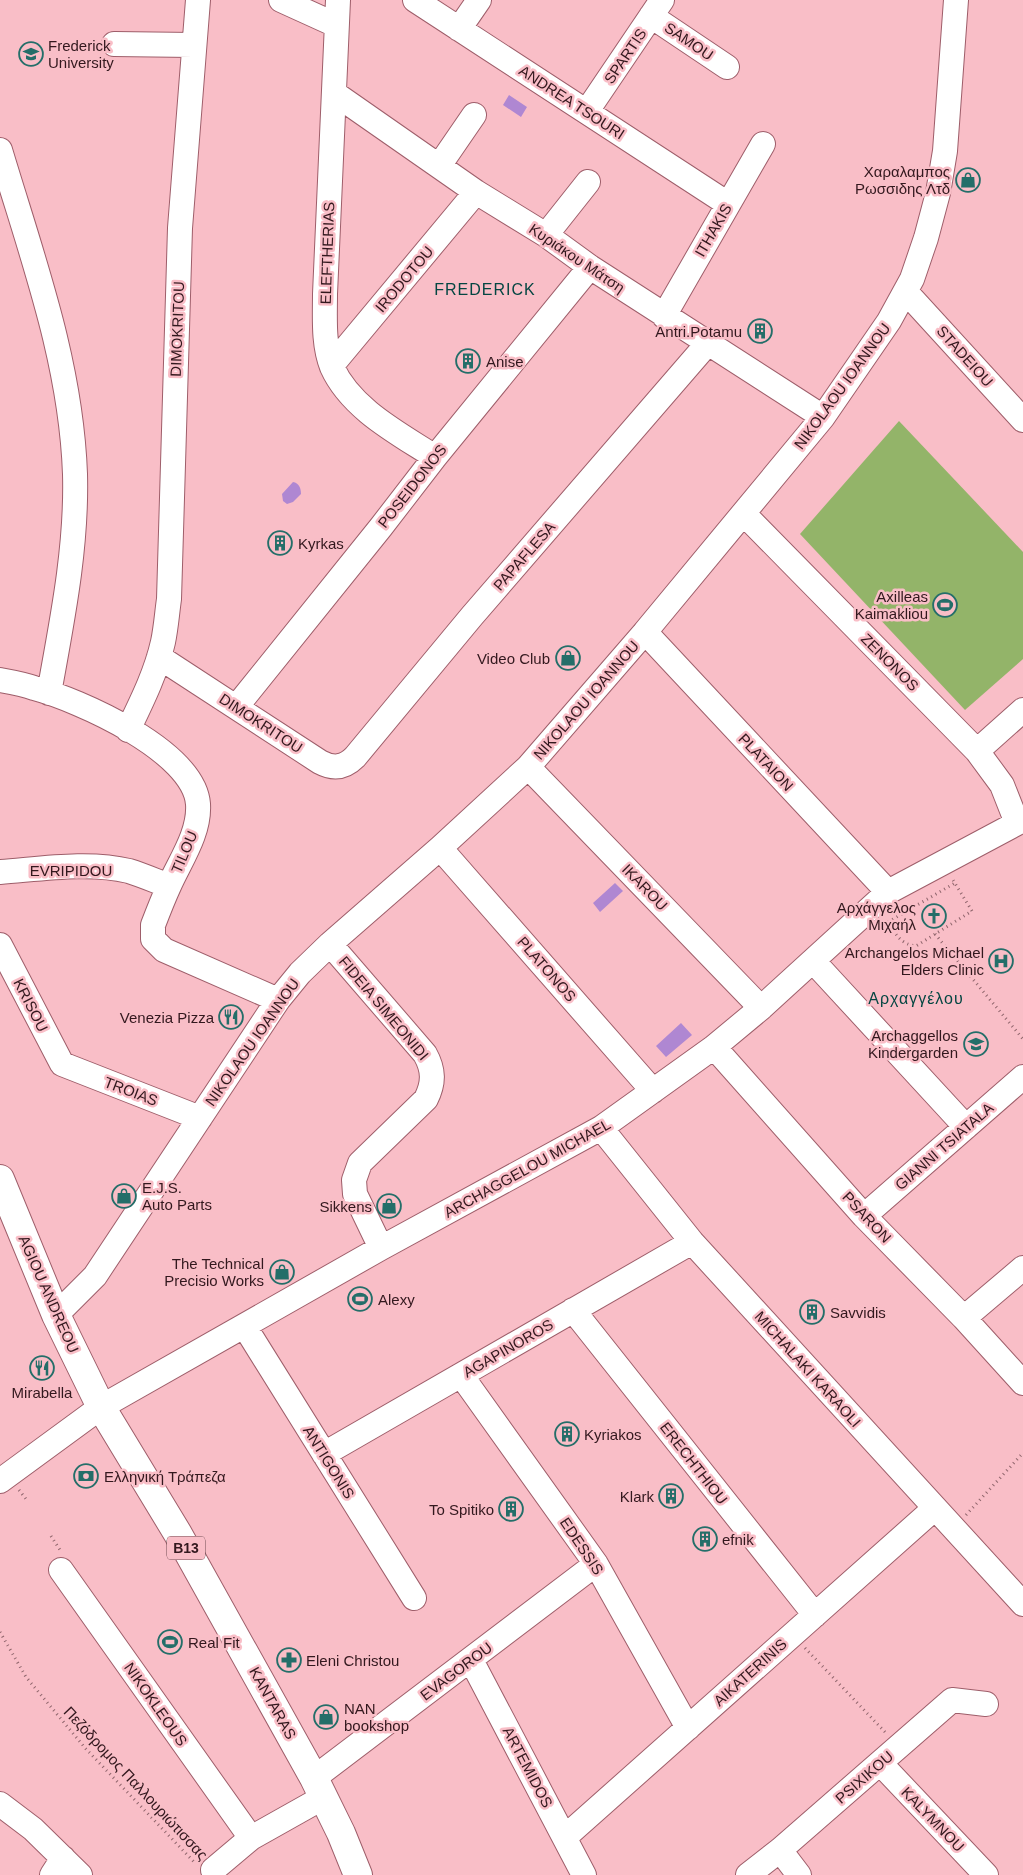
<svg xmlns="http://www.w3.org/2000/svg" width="1023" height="1875" font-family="Arial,sans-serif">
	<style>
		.green { fill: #93b469 }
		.water { fill: #af87d2 }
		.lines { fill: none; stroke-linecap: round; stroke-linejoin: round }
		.minor-casing { stroke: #9e5e6a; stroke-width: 26 }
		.major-casing { stroke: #9e5e6a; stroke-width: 30 }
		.path { stroke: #8f656c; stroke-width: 3; stroke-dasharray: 1 4; stroke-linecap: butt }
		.minor { stroke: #fff; stroke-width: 24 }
		.major { stroke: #fff; stroke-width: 28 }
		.labels { text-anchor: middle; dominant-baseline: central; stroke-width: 5; stroke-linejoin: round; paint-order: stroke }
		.shield { fill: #f9bec7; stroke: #6e4a51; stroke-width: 1 }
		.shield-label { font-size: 14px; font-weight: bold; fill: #33181e }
		.street-label { font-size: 15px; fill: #33181e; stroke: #f9bec7 }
		.poi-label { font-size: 15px; fill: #33181e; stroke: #f9bec7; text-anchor: start }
		.neighbourhood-label { font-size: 16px; letter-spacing: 1px; fill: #044642; stroke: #f9bec7 }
	</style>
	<rect width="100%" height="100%" fill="#f9bec7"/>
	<path class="green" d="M899,421l124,131v107l-58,51 -165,-176z"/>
	<path class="water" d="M509,95l18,12 -6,10 -18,-12z
		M293,482c6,1 8,6 8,12l-8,8 -6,2 -4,-3 -1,-7z
		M615,883l8,8 -23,21 -7,-9z
		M681,1023l11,12 -26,22 -10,-11z"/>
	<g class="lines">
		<g class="minor-casing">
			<path id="minor" d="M281,0l55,25
				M338,0l-13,294c0,24 -2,50 7,73 19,42 66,66 103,90
				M415,0l313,204
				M651,16l76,51
				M459,29l20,-29
				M114,44l79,1
				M334,93l142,99 70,43 44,32 233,150
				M587,111l75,-111
				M0,150c32,107 71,211 75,324 2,74 -13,147 -26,219
				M439,166l35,-51
				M546,235l42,-53
				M906,292l117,128
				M664,316l99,-172
				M332,365l144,-173
				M744,514l233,237 25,34 15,38
				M645,632l243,260
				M159,657l161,105c13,7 24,6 35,-5l117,-141 236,-273
				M0,680c11,2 23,4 34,8 45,12 160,63 164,116 2,29 -18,57 -29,82 -6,13 -11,26 -16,39v14l11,11 114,50
				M237,706l144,-179 54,-70 155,-190
				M128,730c14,-29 28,-57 35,-88 3,-14 4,-29 6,-43l11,-371 18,-228
				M977,751l46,-41
				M528,767l233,241
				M440,848l213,243
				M0,872c40,-3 89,-11 129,-1 13,4 27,10 40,15
				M330,944l95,110c9,16 9,29 1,45l-66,64 -6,17 1,14 26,54
				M0,945l62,119 138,54
				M813,961l153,166
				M714,1047l150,169 100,102 59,65
				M601,1128l91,114 331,362
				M864,1216l159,-139
				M573,1310l242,305
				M56,1315l39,-39 183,-276 22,-27 30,-29 110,-96 88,-81 117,-135 178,-215 66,-96 23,-42 14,-41 12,-45 7,-42 11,-151
				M964,1318l59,-50
				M245,1327l169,271
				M461,1375l135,189 92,164
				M324,1454l368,-212
				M0,1481l101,-74 280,-159 220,-120 113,-81 47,-39 127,-116 135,-72
				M61,1570l190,268
				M471,1660l113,215
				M880,1763l106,112
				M314,1778l282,-214
				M0,1804l33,25 47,46
				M565,1837l370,-329
				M780,1850l19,25
				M213,1870l38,-32 73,-41
				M52,1875l11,-17
				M748,1875l32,-25 172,-150 34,4"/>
		</g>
		<g class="major-casing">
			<path id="major" d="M0,1179l56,136 45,92 77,127 136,244 27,55 17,42"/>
		</g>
		<path class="path" d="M889,921c6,13 11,23 27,25l56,-35 -19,-31
			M888,922l67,-39
			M935,934l88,105
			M19,1490l7,9
			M966,1515l57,-62
			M51,1536l9,14
			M0,1632l26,45 60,72 110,115
			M805,1648l80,84"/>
		<use href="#minor" class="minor"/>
		<use href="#major" class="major"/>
	</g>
	<defs>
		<g id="university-ring" transform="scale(1.25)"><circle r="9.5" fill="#f9bec7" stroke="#246e69" stroke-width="1.5"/><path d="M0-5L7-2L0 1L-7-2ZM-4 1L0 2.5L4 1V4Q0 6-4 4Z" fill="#246e69"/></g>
		<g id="shop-ring" transform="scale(1.25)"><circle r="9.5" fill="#f9bec7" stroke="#246e69" stroke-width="1.5"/><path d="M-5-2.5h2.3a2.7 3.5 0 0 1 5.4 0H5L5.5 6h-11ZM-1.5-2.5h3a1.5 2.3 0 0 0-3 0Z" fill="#246e69"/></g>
		<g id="building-ring" transform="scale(1.25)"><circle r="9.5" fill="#f9bec7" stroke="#246e69" stroke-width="1.5"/><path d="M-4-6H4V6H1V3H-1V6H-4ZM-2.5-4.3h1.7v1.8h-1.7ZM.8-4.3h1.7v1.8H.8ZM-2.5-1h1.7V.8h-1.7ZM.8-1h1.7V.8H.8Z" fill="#246e69"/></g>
		<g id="stadium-ring" transform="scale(1.25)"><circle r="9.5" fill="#f9bec7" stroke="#246e69" stroke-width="1.5"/><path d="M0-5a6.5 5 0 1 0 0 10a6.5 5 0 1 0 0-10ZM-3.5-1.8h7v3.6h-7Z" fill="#246e69"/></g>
		<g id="church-ring" transform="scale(1.25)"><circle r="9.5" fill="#f9bec7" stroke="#246e69" stroke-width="1.5"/><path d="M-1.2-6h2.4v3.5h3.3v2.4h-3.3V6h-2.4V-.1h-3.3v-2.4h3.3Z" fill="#246e69"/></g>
		<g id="hospital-ring" transform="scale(1.25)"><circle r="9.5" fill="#f9bec7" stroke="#246e69" stroke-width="1.5"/><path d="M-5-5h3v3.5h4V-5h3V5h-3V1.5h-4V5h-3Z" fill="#246e69"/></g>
		<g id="restaurant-ring" transform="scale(1.25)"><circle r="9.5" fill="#f9bec7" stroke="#246e69" stroke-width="1.5"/><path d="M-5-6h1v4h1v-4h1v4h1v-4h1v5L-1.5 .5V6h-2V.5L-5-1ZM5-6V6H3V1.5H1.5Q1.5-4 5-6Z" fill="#246e69"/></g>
		<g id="school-ring" transform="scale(1.25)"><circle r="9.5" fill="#f9bec7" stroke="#246e69" stroke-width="1.5"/><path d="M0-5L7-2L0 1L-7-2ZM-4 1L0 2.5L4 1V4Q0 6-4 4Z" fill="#246e69"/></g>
		<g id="bank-ring" transform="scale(1.25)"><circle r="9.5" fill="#f9bec7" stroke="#246e69" stroke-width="1.5"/><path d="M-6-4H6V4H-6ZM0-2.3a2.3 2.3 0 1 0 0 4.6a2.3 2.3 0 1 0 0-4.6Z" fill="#246e69"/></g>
		<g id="pharmacy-ring" transform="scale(1.25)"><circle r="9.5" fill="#f9bec7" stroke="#246e69" stroke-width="1.5"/><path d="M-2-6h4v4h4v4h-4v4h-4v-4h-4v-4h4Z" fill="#246e69"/></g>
	</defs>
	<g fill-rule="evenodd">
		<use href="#university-ring" x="31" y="54"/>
		<use href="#shop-ring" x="968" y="180"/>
		<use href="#building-ring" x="760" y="331"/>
		<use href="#building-ring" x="468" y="361"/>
		<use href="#building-ring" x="280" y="543"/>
		<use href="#stadium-ring" x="945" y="605"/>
		<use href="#shop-ring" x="568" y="658"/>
		<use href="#church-ring" x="934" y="916"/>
		<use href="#hospital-ring" x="1001" y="961"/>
		<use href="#restaurant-ring" x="231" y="1017"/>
		<use href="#school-ring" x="976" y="1044"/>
		<use href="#shop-ring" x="124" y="1196"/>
		<use href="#shop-ring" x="389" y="1206"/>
		<use href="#shop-ring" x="282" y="1272"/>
		<use href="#stadium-ring" x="360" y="1299"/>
		<use href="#building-ring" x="812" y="1312"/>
		<use href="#restaurant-ring" x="42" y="1368"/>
		<use href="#building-ring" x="567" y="1434"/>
		<use href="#bank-ring" x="86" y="1476"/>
		<use href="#building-ring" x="671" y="1496"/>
		<use href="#building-ring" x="511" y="1509"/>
		<use href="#building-ring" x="705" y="1539"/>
		<use href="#stadium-ring" x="170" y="1642"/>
		<use href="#pharmacy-ring" x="289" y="1660"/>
		<use href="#shop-ring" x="326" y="1717"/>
	</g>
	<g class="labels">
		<rect class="shield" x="167" y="1536.5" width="38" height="23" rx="4"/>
		<g class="shield-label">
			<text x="186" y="1548">B13</text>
		</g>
		<g class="street-label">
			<text transform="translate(689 41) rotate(34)">SAMOU</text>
			<text transform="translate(625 56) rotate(-56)">SPARTIS</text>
			<text transform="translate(572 102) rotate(33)">ANDREA TSOURI</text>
			<text transform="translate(713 230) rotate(-60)">ITHAKIS</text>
			<text transform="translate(327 253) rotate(-88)">ELEFTHERIAS</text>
			<text transform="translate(577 258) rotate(34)">Κυριάκου Μάτση</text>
			<text transform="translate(404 279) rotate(-50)">IRODOTOU</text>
			<text transform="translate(177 329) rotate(-88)">DIMOKRITOU</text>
			<text transform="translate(965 356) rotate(48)">STADEIOU</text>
			<text transform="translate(842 386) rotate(-54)">NIKOLAOU IOANNOU</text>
			<text transform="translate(412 486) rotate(-52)">POSEIDONOS</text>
			<text transform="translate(524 556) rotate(-49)">PAPAFLESA</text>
			<text transform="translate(890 662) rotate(45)">ZENONOS</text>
			<text transform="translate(586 700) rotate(-49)">NIKOLAOU IOANNOU</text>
			<text transform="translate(261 723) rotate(33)">DIMOKRITOU</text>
			<text transform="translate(766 762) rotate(47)">PLATAION</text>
			<text transform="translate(184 852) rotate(-67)">TILOU</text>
			<text x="71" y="870">EVRIPIDOU</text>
			<text transform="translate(645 887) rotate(46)">IKAROU</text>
			<text transform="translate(547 969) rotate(49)">PLATONOS</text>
			<text transform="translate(31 1005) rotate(63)">KRISOU</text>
			<text transform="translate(384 1008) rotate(50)">FIDEIA SIMEONIDI</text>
			<text transform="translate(252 1042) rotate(-55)">NIKOLAOU IOANNOU</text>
			<text transform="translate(131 1091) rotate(21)">TROIAS</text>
			<text transform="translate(944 1146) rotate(-41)">GIANNI TSIATALA</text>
			<text transform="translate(527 1168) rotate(-29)">ARCHAGGELOU MICHAEL</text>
			<text transform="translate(867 1217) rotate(47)">PSARON</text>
			<text transform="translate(49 1294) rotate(66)">AGIOU ANDREOU</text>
			<text transform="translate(508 1348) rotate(-30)">AGAPINOROS</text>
			<text transform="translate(808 1369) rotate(48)">MICHALAKI KARAOLI</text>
			<text transform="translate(329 1462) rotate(58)">ANTIGONIS</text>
			<text transform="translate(694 1463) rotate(52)">ERECHTHIOU</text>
			<text transform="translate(582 1546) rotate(56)">EDESSIS</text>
			<text transform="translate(456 1671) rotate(-37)">EVAGOROU</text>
			<text transform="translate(750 1672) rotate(-42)">AIKATERINIS</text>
			<text transform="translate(273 1703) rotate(61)">KANTARAS</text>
			<text transform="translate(156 1704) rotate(55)">NIKOKLEOUS</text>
			<text transform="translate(528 1767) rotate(62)">ARTEMIDOS</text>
			<text transform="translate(864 1777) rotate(-41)">PSIXIKOU</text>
			<text transform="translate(136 1783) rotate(47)">Πεζόδρομος Παλλουριώτισσας</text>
			<text transform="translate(933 1819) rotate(46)">KALYMNOU</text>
		</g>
		<g class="poi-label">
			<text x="48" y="45">Frederick<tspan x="48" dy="17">University</tspan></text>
			<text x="950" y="171" text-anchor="end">Χαραλαμπος<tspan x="950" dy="17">Ρωσσιδης Λτδ</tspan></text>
			<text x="742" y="331" text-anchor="end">Antri.Potamu</text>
			<text x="486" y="361">Anise</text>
			<text x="298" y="543">Kyrkas</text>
			<text x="928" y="596" text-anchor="end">Axilleas<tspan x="928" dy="17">Kaimakliou</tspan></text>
			<text x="550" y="658" text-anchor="end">Video Club</text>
			<text x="916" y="907" text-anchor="end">Αρχάγγελος<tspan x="916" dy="17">Μιχαήλ</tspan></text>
			<text x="984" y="952" text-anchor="end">Archangelos Michael<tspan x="984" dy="17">Elders Clinic</tspan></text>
			<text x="214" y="1017" text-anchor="end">Venezia Pizza</text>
			<text x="958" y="1035" text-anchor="end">Archaggellos<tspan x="958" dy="17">Kindergarden</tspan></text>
			<text x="142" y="1187">E.J.S.<tspan x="142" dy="17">Auto Parts</tspan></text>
			<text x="372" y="1206" text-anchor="end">Sikkens</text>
			<text x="264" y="1263" text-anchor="end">The Technical<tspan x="264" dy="17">Precisio Works</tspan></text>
			<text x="378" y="1299">Alexy</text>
			<text x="830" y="1312">Savvidis</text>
			<text x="42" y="1392" text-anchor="middle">Mirabella</text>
			<text x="584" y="1434">Kyriakos</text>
			<text x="104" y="1476">Ελληνική Τράπεζα</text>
			<text x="654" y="1496" text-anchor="end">Klark</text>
			<text x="494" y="1509" text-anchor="end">To Spitiko</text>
			<text x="722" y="1539">efnik</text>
			<text x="188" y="1642">Real Fit</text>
			<text x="306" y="1660">Eleni Christou</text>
			<text x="344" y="1708">NAN<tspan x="344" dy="17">bookshop</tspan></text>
		</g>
		<g class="neighbourhood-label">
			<text x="485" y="289">FREDERICK</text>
			<text x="916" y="998">Αρχαγγέλου</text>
		</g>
	</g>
</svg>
